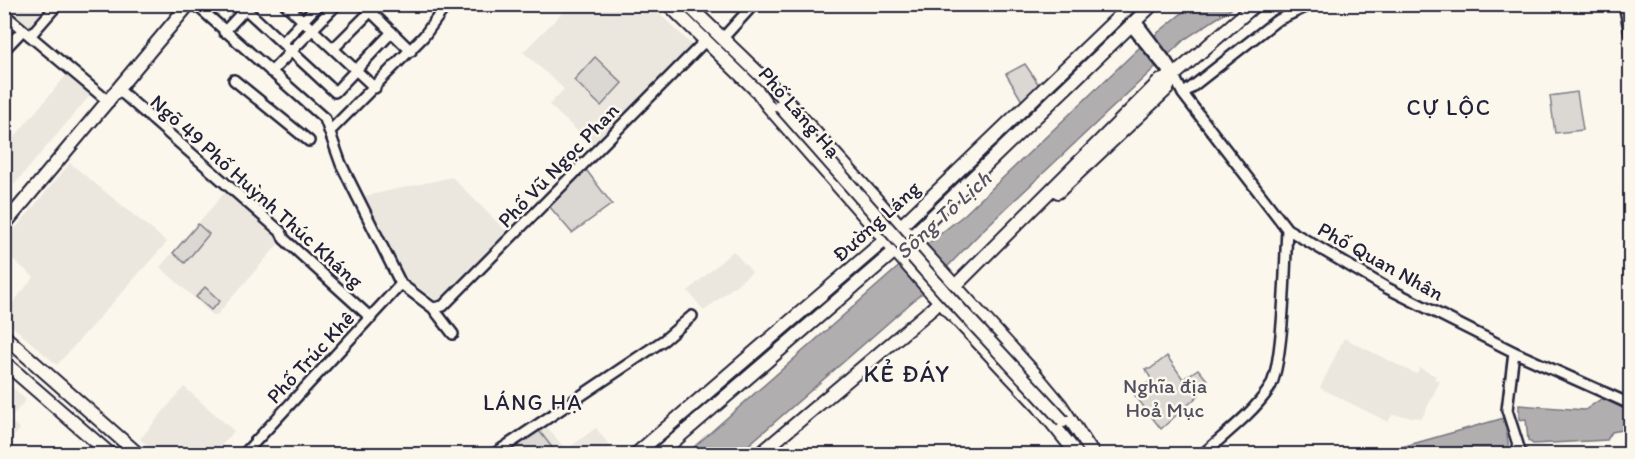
<svg xmlns="http://www.w3.org/2000/svg" width="1635" height="459" font-family="Itim,sans-serif">
	<style>
		.built { fill: #ebe7df }
		.green { fill: #dbd8d3; stroke: #7e7d87; stroke-width: 1.5 }
		.water { fill: #b1aeb0; stroke: #787681; stroke-width: 1.5 }
		.lines { fill: none; stroke-linecap: round; stroke-linejoin: round }
		.minor-casing { stroke: #22223b; stroke-width: 14 }
		.major-casing { stroke: #22223b; stroke-width: 16 }
		.minor { stroke: #fbf7ec; stroke-width: 9 }
		.major { stroke: #fbf7ec; stroke-width: 12 }
		.major-bridge-casing { stroke: #22223b; stroke-width: 16; stroke-linecap: butt }
		.major-bridge { stroke: #fbf7ec; stroke-width: 12 }
		.labels { text-anchor: middle; dominant-baseline: central; stroke-width: 5; stroke-linejoin: round; paint-order: stroke }
		.street-label { font-size: 21px; fill: #22223b; stroke: #fbf7ec }
		.park-label { font-size: 21px; fill: #505061; stroke: #fbf7ec }
		.neighbourhood-label { font-size: 22px; letter-spacing: 1.5px; fill: #22223b; stroke: #fbf7ec }
		.water-label { font-size: 22px; font-style: italic; fill: #545364; stroke: #fbf7ec }
		.quarter-label { font-size: 24px; letter-spacing: 1.5px; fill: #22223b; stroke: #fbf7ec }
	</style>
	<rect width="100%" height="100%" fill="#fbf7ec"/>
	<filter id="ink" filterUnits="userSpaceOnUse"><feTurbulence type="fractalNoise" baseFrequency=".0167" numOctaves="2"/><feDisplacementMap in="SourceGraphic" scale="12" xChannelSelector="R" yChannelSelector="G"/><feConvolveMatrix kernelMatrix="1 2 1 2 8 2 1 2 1" color-interpolation-filters="sRGB"/></filter>
	<g filter="url(#ink)">
		<path class="built" d="M571,4l80,1 42,41 -99,100 -45,-41 15,-16 -41,-37z
			M5,5h50l-25,29 -25,-23z
			M69,72l24,20 -79,93 -9,-8v-29z
			M70,163l97,79 -110,123 -52,-45v-8l29,-35 -29,-24v-12z
			M452,177l55,55 -70,69 -33,-24 -43,-80z
			M227,190l54,51 -66,76 -55,-50z
			M733,251l19,21 -48,39 -16,-20z
			M1344,338l72,36 4,-6 16,8 -2,3 6,2 -18,37 -30,-3 -4,7 -68,-34z
			M5,380l21,20 -17,19 11,10 -15,18z
			M184,387l50,44 -20,23h-56l-18,-15z
			M544,423l22,27 30,-22 20,26h-59l-20,-26z"/>
		<path class="green" d="M595,57l27,26 -21,23 -27,-26z
			M1025,64l14,21 -17,16 -16,-27z
			M1577,92l6,38 -28,3 -5,-37z
			M584,167l28,37 -40,29 -23,-27z
			M198,224l11,10 -24,29 -12,-10z
			M205,287l15,14 -9,9 -15,-13z
			M1167,356l16,23 15,-10 9,11 -7,6 -1,9 -38,34 -28,-36 19,-13 -7,-11h5z
			M537,428l20,26h-59z"/>
		<path class="water" d="M1192,5h45l-52,34 -202,191 -62,64 -183,160h-52l210,-185 68,-54 175,-167z
			M1604,397l23,14v18l-15,3 -5,8 -74,4 -5,-4 -2,-21 -7,1v-15l66,5z
			M1504,418l5,30 -34,6h-98z"/>
		<g class="lines">
			<g class="minor-casing">
				<path id="minor" d="M195,4l130,115 16,45 60,120 32,24 20,26
					M240,4l95,88 57,-60
					M285,4l90,84
					M363,4l48,47
					M1624,4l6,30
					M4,14l105,88
					M1135,20l32,42 16,32 104,135 100,59 127,64 116,52
					M1130,25l41,50
					M224,32l26,-28
					M30,36l28,-32
					M722,39l32,-35
					M282,43l37,-39
					M334,48l36,-36
					M4,50l19,-20
					M271,72l66,-68
					M234,80l75,61
					M119,90l162,142 3,7 87,79
					M1183,94l93,-73 36,-17
					M331,130l93,-94 23,-32
					M433,308l10,-2 263,-266
					M1514,352l-7,58 14,44
					M244,454l157,-170
					M494,454l170,-114 28,-24
					M1203,454c22,-20 49,-40 66,-65 15,-22 16,-128 18,-160"/>
			</g>
			<g class="major-casing">
				<path id="major" d="M668,4l90,88 10,14 164,187 107,114 38,47
					M687,4l94,91 254,279 25,30 33,50
					M1058,192l109,-103 5,-12 84,-73
					M4,225l185,-221
					M4,336l134,118
					M4,362l106,92
					M636,454l264,-227 232,-223
					M659,454l251,-216 243,-234
					M760,454l173,-146 227,-227 12,-4"/>
			</g>
			<use href="#minor" class="minor"/>
			<use href="#major" class="major"/>
			<g class="major-bridge-casing">
				<path id="major-bridge" d="M780,106l164,186 119,129"/>
			</g>
			<use href="#major-bridge" class="major-bridge"/>
		</g>
	</g>
	<g class="labels">
		<g class="street-label">
			<text transform="translate(800 112) rotate(49)">Phố Láng Hạ</text>
			<text transform="translate(558 165) rotate(-46)">Phố Vũ Ngọc Phan</text>
			<text transform="translate(257 191) rotate(42)">Ngõ 49 Phố Huỳnh Thúc Kháng</text>
			<text transform="translate(876 221) rotate(-42)">Đường Láng</text>
			<text transform="translate(1381 261) rotate(29)">Phố Quan Nhân</text>
			<text transform="translate(310 357) rotate(-47)">Phố Trúc Khê</text>
		</g>
		<g class="park-label">
			<text x="1165" y="385">Nghĩa địa<tspan x="1165" dy="24">Hoả Mục</tspan></text>
		</g>
		<g class="neighbourhood-label">
			<text x="1449" y="107">CỰ LỘC</text>
			<text x="533" y="402">LÁNG HẠ</text>
		</g>
		<g class="water-label">
			<text transform="translate(943 215) rotate(-42)">Sông Tô Lịch</text>
		</g>
		<g class="quarter-label">
			<text x="907" y="373">KẺ ĐÁY</text>
		</g>
	</g>
	<rect width="1635" height="459" fill="none" stroke="#fbf7ec" stroke-width="24"/>
	<rect x="12" y="12" width="1611" height="435" fill="none" stroke="#22223b" stroke-width="2" filter="url(#ink)"/>
</svg>
